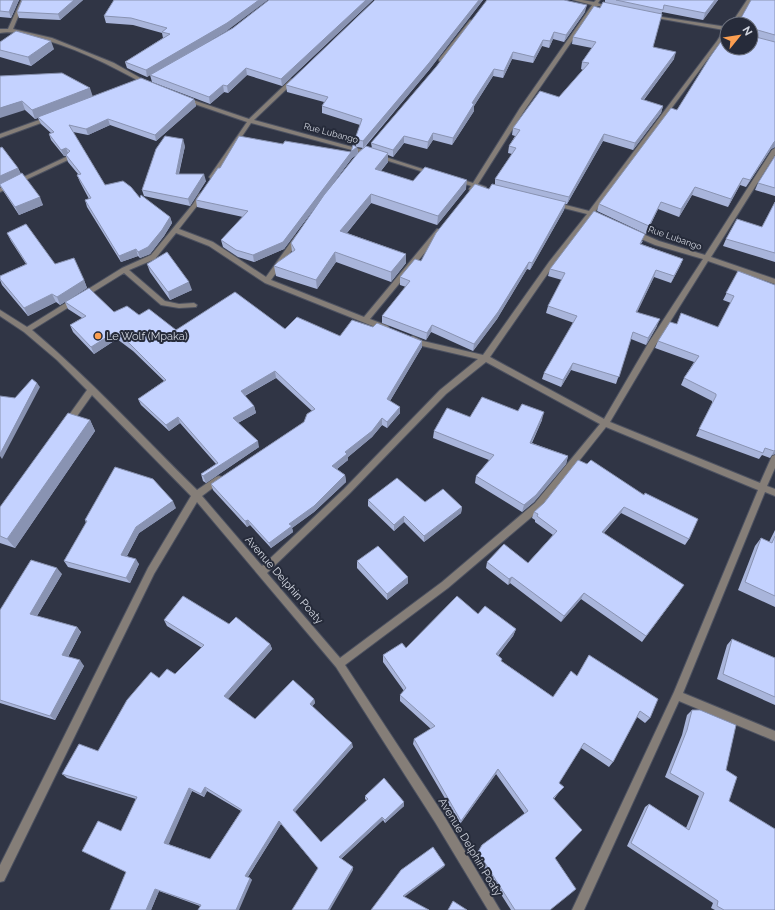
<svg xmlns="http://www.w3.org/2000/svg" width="775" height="910" font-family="Raleway,sans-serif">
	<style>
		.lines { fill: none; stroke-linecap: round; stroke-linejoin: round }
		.lane-casing { stroke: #4d5261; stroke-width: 2 }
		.street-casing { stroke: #4d5261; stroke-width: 2 }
		.lane { fill: #857e78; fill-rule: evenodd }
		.street { fill: #857e78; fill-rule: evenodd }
		.wall { fill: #a9b5db; fill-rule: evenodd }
		.shaded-wall { fill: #8993b2 }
		.building { fill: #c4d2ff; stroke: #8993b2; fill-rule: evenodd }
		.poi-dot { fill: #fb9e50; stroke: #262b3a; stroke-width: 1.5 }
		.labels { text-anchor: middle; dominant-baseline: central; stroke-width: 4; stroke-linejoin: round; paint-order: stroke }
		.far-street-label { font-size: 9px; fill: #d0d4de; stroke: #262b3a }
		.poi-label { font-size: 11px; fill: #d0d4de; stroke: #262b3a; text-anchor: start }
		.street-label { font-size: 11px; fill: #d0d4de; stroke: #262b3a }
	</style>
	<rect width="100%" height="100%" fill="#303545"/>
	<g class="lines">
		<g class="lane-casing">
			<path id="lane" d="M68,156l3,2 -1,1 -70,33v-4z"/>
		</g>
		<g class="street-casing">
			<path id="street" d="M21,0h4l-12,29 39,9 62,25 37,21 -5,1c-36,-20 -75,-40 -116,-49 -10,-2 -19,-5 -30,-3v-4h8z
				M573,0h9l12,2 2,-2h4l-2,3 4,2 -2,1h-4l-70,102 -48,76 8,3v2l-10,-1 -2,2h-4l-1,-1 2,-3 -17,-6 3,-2 16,5 47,-75 72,-103z
				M747,0h4l-14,24h-6z
				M649,15l78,12v6l-132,179 9,5v2h-4l-8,-3 -39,50 -63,91 114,62 45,-77 54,-83 -48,-14 -23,-10v-4h4l23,10 46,14 67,-105 3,-2v7l-64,102 64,22v5l-67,-23 -53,85 -45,76 150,61 12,-27 3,-1v13l-8,18 8,3v7l-10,-4 -82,201 92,38v10l-96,-40 -95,209h-12l102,-218 84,-202 -152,-63 -65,82 -93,79 -103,77 98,149 57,96h-12l-53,-88 -99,-155 -139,-165 -43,72 -150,307 -4,1v-17l148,-297 43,-72 -99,-101 -22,31h-6l-1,-2 1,-2 23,-32 -30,-30 -33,-28 -24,-16v-6l27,17 95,-59 29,-13 42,-51 6,-10 2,-1 3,2 -7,11 -18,23 34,13 53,35 30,-42h4v4l-29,41 93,37 73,-88h4v4l-71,86 18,7 1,2 -4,3 -120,-48 -56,-37 -33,-13 -21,26 -26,11 36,31 14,3 15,-1 3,2 -1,2 -17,1 -18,-3 -37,-32 -92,57c59,50 110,106 165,160l19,-13 3,-1 3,1 1,2 -1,2 -20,15 60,70 82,-77 96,-99 38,-31 -60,-14 -9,-6 1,-2 3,-1 10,5 60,14 66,-93 38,-48 -35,-9v-2l2,-1 35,9 128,-170 7,-11 -73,-13 -2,-1zM486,362l114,62 -65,79 -93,79 -102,76 -73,-85 83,-80 96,-99z
				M470,20l4,1 -31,40h-4v-2z
				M291,79l5,1 -42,40 113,31 68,22 -3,2 -2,-1 -67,-21 -112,-30 -37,55h-4l-1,-1 38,-55 -64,-22v-2h4l62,21z
				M50,116l2,1v2l-52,19v-4z"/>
		</g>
		<use href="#lane" class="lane"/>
		<use href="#street" class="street"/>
	</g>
	<path class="wall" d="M0,0h19l-8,18 -11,-1z
		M22,0h61l-23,20 -41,-2 -2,-6z
		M114,0l114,30 -56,33 61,-35 36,-28h104l-91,86 -35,-11 -19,18 -4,-1 -14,12 -58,-22 -2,-7 -3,2 -20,-9 -2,-6 38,-24 -1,-5 -29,-8 -27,-2 -2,-7z
		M375,0h108l-54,70 -65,78h8l-1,-5 65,-76 149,-55 -21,30 -11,-3 -4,9 -7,-2 -9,17 -21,-4 -9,19 -10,-2 -19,30v5l-22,34 -19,-5 -6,9 -23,-6 -11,14 -5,-2v7l-7,9 32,10 53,8 -29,36 -66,-22 -24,30 59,21v9l-15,19 -55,-20 -19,27 -41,-13 -2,-10 18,-14 -1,-9 65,-88 -4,3 -68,91 -30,13 -16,-5 -15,-10 -2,-7 22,-23 -46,-10 -1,-7 24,-32 63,-24 68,8 5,-6 -1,-7 5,-14 -38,-12v-7l2,-4 -37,-10 -1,-7zM357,147l6,1 -5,5z
		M605,0h113l-15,20 -41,-8 -9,35 21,12 -30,41 19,6 -2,7 -28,37 -30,-9 -36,63h-2l-1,6 -34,60 -3,-1 -30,50 -24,32 -42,-19 -5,8 -44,-17v-7l24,-29 -6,-2v-8l21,-16 68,-72 6,-4v-6l17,-25 -4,-1 1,-7 6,-10 -3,-1 1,-7 46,-31 24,-27 -2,-1 1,-7 10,-14 -20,-4 1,-7 27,-29 5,-6z
		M775,0v147l-4,2 -25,38 -6,-2 -12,22 -36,-12 -13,22 -21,-8 -12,25 -49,-23 2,-7 78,-94 48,-73 26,-13h-20l2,-6h8z
		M0,42l54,7 -23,17 -31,-9z
		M0,76l93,20 101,3 2,7 -40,35 -46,-16 -22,10 -15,-3 32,53 35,13 30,19 2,6 -8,13 -14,18 -10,4 -2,-2 -17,6 -34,-55 -2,-7 4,-1 -9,-17 -3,-7 1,-1 -10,-12 -2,-6h-2l-13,-16 -2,-6 2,-1 -10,-9 -3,-6 -3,1 -10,-9z
		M185,146l-6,28 27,7 -16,25 -46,-10 -2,-6z
		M0,148l18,20 3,6 22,31 -24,10 -19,-29z
		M775,156v40l-20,-6 3,-7z
		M775,202v60l-52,-16 3,-7 36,-12z
		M7,233l48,31 29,16 3,8 -27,17 -4,-3 -28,14 -26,-31 -2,-5v-4l26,-12 -15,-23z
		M643,241l-2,3 42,15 -3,7 -9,17 -17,-6 -17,35 20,14 -11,19 -15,-6 -15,45 -45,-14 -10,17 -19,-8 2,-6 30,-50 -28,-10 2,-7 14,-26 -14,-4 2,-7z
		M147,264l45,26 -22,10 -20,-28z
		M738,271l37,183 -3,1 -2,3 -8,-3 -3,4 -63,-23 16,-33v-2l-31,-16 3,-7 10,-16 -39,-14 3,-7 19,-17 41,3 13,-24 -8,-3z
		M65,302l49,10 25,3 37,15 109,-1 55,7 33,-9 49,14v6l-32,54 10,12 -13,15 -5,-3 -10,12 -24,20v3l-11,9 8,6 1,7 -32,30 -22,16 1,4 -22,16 -21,-23 -3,2 -34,-37 -2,-6 93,-62 8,-11 -36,-33 -31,18 9,10 2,7 -18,10 21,24 -53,36 -3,-2 -2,-7 15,-10 -36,-41 -11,8 -28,-26 -3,-6 26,-18 -31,-30 -16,-12 -23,15 -21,-22 -3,-7 12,-7 -14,-9z
		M518,411l24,9 -10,23 36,13 -2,8 -32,38 -12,10 -47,-29 1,-7 13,-16 -56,-22 1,-7 36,-14z
		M90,420l5,11 -80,117 -15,-5v-36z
		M578,460l111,79 -4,6 -64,-32 -17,20 76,58 -38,51 -61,-43 -20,23 -51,-39 -2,2 -22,-17 1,-6 41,1 25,-28 -18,-13v-2l-3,-2 2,-6 10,-9z
		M368,500l57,2 37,5 -1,6 -37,29 -20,-20 -10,9 -26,-25z
		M176,508l-37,25 -12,23 12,8 -9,19 -62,-16 -4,-6 22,-38 -1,-3z
		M775,530v77l-37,-17 17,-44 6,-8 8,4z
		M357,561l51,16v6l-21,17 -30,-32z
		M62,574l-25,42 40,11 4,5 -13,25 16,9 -29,54 -55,-17v-93z
		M478,614l38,15 -3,7 -15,20 3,5 52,36 24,-21 12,-21 61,63 -5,5 -8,-6 -24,45 -4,5 -28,-19 -22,35 1,8 -6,8 1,59 -5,52h-39l-35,-55 6,-10 43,-31 -29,-40 -36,50 -47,-80 1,-5 17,-10 -31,-28v-6l4,-4 -21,-29v-7l23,-7z
		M164,620l65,4 41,20 2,5 -44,50 27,20 59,-20 1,4 -3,3 41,41 -58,65 26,30 46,-41 -2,-2v-3l39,10 -19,17 -2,-3 -42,39 12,11 -35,-2 -37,-44 -33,53 4,3 -52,26 -41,-15 -8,19h-41l16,-38 -44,-21 39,-20 15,-32 -69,-21 -5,-4 36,-23 61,-73 16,-4 27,-26 -35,-22zM192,791l12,6 3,-6 34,20 -31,48 -42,-15z
		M732,639l43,19v47l-58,-26 10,-34z
		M692,710l34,60 3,31 46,109h-60l-4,-2 2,-5 -86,-57 18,-39 4,-3 37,24 13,-32 -34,-19 17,-42 5,-20z"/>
	<path class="shaded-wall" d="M14,0h5l-8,18 -2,-6z
		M74,0h9l-23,20 -2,-6z
		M259,0h9l-40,30 -81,47 -1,-7z
		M366,0h7l-91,86 -1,-7z
		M479,0h4l-54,70 -66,78v-7z
		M715,0h3l-15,20 2,-7z
		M587,5l-2,7 -21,30 2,-7z
		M554,32l-1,7 -4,9 1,-7z
		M543,40l-1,6 -9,17 1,-6z
		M51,41l3,8 -23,17 -3,-9z
		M513,52l-1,7 -9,19 1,-7z
		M676,52l-2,7 -35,47 2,-7z
		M246,68l1,7 -19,18 -1,-7z
		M494,69l-1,7 -19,30v5l-22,34 1,-7 19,-35z
		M223,85l1,7 -14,12 -1,-7z
		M90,88l3,9 -58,22 -3,-9z
		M194,99l2,7 -40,35 -1,-6z
		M22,101l3,9 -25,8v-10z
		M663,106l-2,7 -28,37 2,-7z
		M108,119l2,6 -22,10 -2,-6z
		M433,133v7l-6,9 1,-7z
		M604,134l-1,7 -36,63 2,-7z
		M404,136v7l-11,14v-7z
		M183,139l2,7 -8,34 -1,-6z
		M775,141v6l-4,2 -25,38 4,-7 24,-38z
		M357,147l1,7 -6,4 -68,91 -30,13 -1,-7 99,-104z
		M66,148l3,7 -5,1 -3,-6z
		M388,153v9l-13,16v-9z
		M18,168l4,8 -22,9v-9z
		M204,174l2,7 -16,25 -2,-7z
		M743,178l-3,7 -12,22 3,-8z
		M467,180l-1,9 -29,36 1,-9z
		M695,187l-3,8 -13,22 2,-8z
		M371,194v9l-30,37 -1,-9z
		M40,197l3,8 -24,10 -4,-8z
		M566,202l-2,8 -34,60 2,-7z
		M661,202l-3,7 -12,25 3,-8z
		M170,217l2,6 -8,13 -14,18 -10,4 -2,-6z
		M136,249l2,7 -17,6 -2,-6z
		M335,252l1,10 -19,27 -1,-9z
		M406,254v9l-15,19v-10z
		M683,259l-3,7 -9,17 3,-7z
		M529,262l-2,7 -30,50 -24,32 1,-7z
		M656,270l-2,7 -20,42 2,-7z
		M84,280l3,8 -27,17 -3,-8z
		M189,282l3,8 -22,10 -2,-8z
		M52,294l4,8 -28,14 -4,-8z
		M660,319l-3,7 -11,19 2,-7z
		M432,325l-1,7 -5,8 1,-7z
		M115,332l2,7 -23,15 -3,-7z
		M422,341v6l-35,59v-7z
		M573,363l-2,7 -10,17 2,-7z
		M275,371l1,7 -34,19 -1,-6z
		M37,383l3,4 -38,72 -2,-3v-2z
		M254,406l2,7 -22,12 -1,-7z
		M400,407v6l-13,15v-6z
		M544,412l-2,8 -14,30 2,-7z
		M178,417l2,6 -11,8 -3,-6z
		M382,418v7l-10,12 -24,20v3l-15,12 -1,-6 13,-14z
		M90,420l5,11 -80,117 -8,-9z
		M258,441l1,6 -53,36 -3,-7z
		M775,449v5l-3,1z
		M568,456l-2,8 -32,38 -12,10 2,-7z
		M345,475l1,7 -32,30 -22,16 1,4 -22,16 -2,-5 20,-19z
		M173,501l3,7 -37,25 -15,28 -3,-6 15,-28z
		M462,507l-1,6 -37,29v-6z
		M624,507l-3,6 -22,25 3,-6z
		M404,516v6l-10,9v-6z
		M248,520l2,5 -3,2 -2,-6z
		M136,559l3,5 -9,19 -4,-5z
		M57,568l5,6 -27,45 -5,-5z
		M408,577v6l-21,17v-6z
		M512,577l-2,6 -2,2 1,-6z
		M584,593l-3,6 -20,23 3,-6z
		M77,627l4,5 -15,28 -4,-5z
		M516,629l-3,7 -19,24 2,-6z
		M270,644l2,5 -46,52 -2,-5z
		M80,660l4,6 -29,54 -5,-4z
		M314,699l1,4 -4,5 -1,-4z
		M352,743l1,4 -59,66 -1,-3z
		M498,769l-2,5 -36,50 1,-3z
		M205,787l2,4 -3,6 -3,-3z
		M189,788l3,3 -24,55 -4,-3z
		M404,802v4l-19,17v-3z
		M382,817l1,3 -43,40 -1,-3z
		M279,821l2,3 -34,54 -2,-2z
		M445,865l-1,2 -41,31v-2z
		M353,867v3l-23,40h-2z
		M250,878l2,2 -13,30h-3z
		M155,889l4,2 -8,19h-5z"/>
	<path class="building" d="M0,0h14l-5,12 -9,-1z
		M22,0h52l-16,14 -41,-2z
		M114,0h145l-32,23 -81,47 -21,-8 45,-28 -8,-2 5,-4 -36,-10 -27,-2z
		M269,0h97l-85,79 -35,-11 -19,18 -4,-1 -14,12 -59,-22 83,-47z
		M375,0h104l-50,63 -66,78 -8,-2 7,-20 -40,-13 6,-9 -42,-12z
		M487,0h77l23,5 -21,30 -12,-3 -4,9 -7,-1 -9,17 -21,-5 -9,19 -10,-2 -22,34 2,1 -21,34 -20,-5 -5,9 -24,-6 -11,14 -22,-7 65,-76z
		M616,0h99l-10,13 -41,-8 -1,5z
		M751,0h24v35l-21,-6 -2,2v5l23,6v99l-1,1 -24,38 -7,-2 -12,21 -36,-12 -14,22 -20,-7 -12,24 -50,-22 72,-96 6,2 33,-53 17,-24v15h24v-24h-20l2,-6h8z
		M603,2l59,12 -9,33 23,5 -35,47 22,7 -28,37 -31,-9 -35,63 -74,-18 21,-31 -7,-2 11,-16 -7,-2 27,-37 19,6 30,-34 -7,-1 14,-20 -23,-5 21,-31 6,2z
		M16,31l35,10 -23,16 -28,-7v-8z
		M62,73l28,15 -58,22 -10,-9 -22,7v-32z
		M141,78l53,21 -39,36 -47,-16 -22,10 -17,-4 36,60 18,-4 8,6 9,11 1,-3 29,22 -8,13 -14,17 -10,5 -2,-3 -17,7 -34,-56 6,-2 -14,-23 4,-1 -15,-19 4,-4 -4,-3 -5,2 -12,-16 5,-2 -16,-15z
		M165,136l18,3 -7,35h28l-16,25 -46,-9 14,-41z
		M239,136l44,8 2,-3 66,11 2,-7 4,2 -5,4 -69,91 -30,13 -17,-5 -15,-10 27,-29 -52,-11 22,-32h2z
		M366,146l22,7 -13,16 38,12 12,-14 42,13 -29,36 -67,-22 -31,37 66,23 -15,18 -56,-20 -19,28 -42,-14 4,-4 17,-12 -4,-7 33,-48 34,-42z
		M2,147l16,21 -18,8v-28z
		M775,156v32l-17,-5z
		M22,173l18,24 -25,10 -15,-22v-1z
		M475,184l14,5 3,-5 74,18 -34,61 -3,-1 -31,50 -24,32 -42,-19 -5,8 -45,-17 28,-35 -10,-4 15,-18 6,2 15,-28z
		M775,202v51l-49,-14 11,-20 25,8z
		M594,211l51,23 -5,10 43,15 -9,17 -18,-6 -20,42 24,7 -12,19 -15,-6 -14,45 -46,-14 -10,17 -19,-7 33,-57 -29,-10 17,-33 -15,-4z
		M26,224l29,40 19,-6 10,22 -27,17 -5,-3 -28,14 -24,-29v-3l27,-12 -20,-31z
		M167,252l22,30 -21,10 -21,-28z
		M738,271l37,14v165l-1,1 -9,-3 -2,5 -64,-24 17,-33v-2l-32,-16 15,-22 -41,-15 12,-19 7,2 4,-11 37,14 16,-31 -8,-3z
		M89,288l25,24 13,-6 12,9 10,-6 27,21 59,-38 50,37 12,-12 43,19 12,-16 21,7 4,-4 45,18 -35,58 13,8 -13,15 -5,-4 -10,13 -27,21 2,2 -15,12 13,9 -31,31 -25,18 3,2 -23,17 -21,-23 -3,1 -34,-37 93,-62 3,-8 8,-5 -40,-38 -34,20 13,15 -21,12 25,23 -55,35 -2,-2 17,-11 -40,-46 -12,8 -28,-26 28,-19 -36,-36 -15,-12 -24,15 -21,-22 16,-9 -21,-14z
		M32,379l5,4 -37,71v-58l15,2z
		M482,397l36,14 4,-7 22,8 -14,31 38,13 -32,39 -12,10 -48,-29 18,-21 -60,-24 13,-23 23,9z
		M68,413l22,7 -83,119 -7,-3v-29z
		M578,460l9,4 4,-4 53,35 1,-2 53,26 -9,20 -65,-32 -22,25 82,53 -38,51 -62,-43 -20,23 -52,-39 -3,2 -22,-17 17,-18 24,19 29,-32 -20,-15 1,-2 -4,-2 10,-9z
		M115,467l38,12 20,22 -37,26 -15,28 15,4 -10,19 -62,-17 23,-40 -2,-1z
		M397,478l28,24 18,-13 19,18 -38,29 -20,-20 -10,9 -26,-25z
		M775,536v60l-30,-14 16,-44 11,5z
		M378,546l30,31 -21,17 -30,-33z
		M31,560l26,8 -27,46 47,13 -15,28 18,5 -30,56 -50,-16v-90z
		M183,596l46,28 7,-7 34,27 -46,52 31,23 38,-39 21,19 -4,5 42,39 -59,67 28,32 47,-43 -3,-3 19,-18 20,24 -19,18 -3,-3 -43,40 14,10 -25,43h-36l26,-42 -39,-47 -34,55 5,2 -14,32h-38l3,-5 -46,-16 -9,21h-36l16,-38 -44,-21 16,-30 23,10 16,-34 -75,-23 17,-30 19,7 29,-51 24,-28 8,6 8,-9 8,5 29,-29 -40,-25zM205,787l37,23 -32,49 -46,-16 25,-55 12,6z
		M457,596l21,18 7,-8 31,23 -20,25 6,5 -1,2 52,36 18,-26 6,5 12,-21 69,44 -8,19 -10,-7 -27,51 -29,-19 -25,40 5,4 -11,11 29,32 -27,28 21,31 -26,21h-35l-37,-58 4,-7 46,-34 -30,-42 -37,52 -47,-82 21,-13 -35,-31 6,-7 -23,-33 19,-12 4,5z
		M732,639l43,19v39l-52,-23z
		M692,710h8l36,15 -10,45 11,7 -8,24 46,28v81h-51l-7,-4 1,-5 -87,-58 18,-39 40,26 15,-37 -34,-20 17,-43z
		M433,847l12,18 -42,31 26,14h-58l30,-40z
		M453,901l14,9h-19z"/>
	<circle class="poi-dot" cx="98" cy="336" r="4"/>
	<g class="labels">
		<g class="far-street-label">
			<text transform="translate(331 133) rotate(15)">Rue Lubango</text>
			<text transform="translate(675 238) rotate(19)">Rue Lubango</text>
		</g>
		<g class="poi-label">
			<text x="106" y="336">Le Wolf (Mpaka)</text>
		</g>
		<g class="street-label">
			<text transform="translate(284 580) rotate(49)">Avenue Delphin Poaty</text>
			<text transform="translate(470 847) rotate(59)">Avenue Delphin Poaty</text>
		</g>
	</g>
	<g transform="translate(739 36) rotate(60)"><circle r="19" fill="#262b3a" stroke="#6a6f7c"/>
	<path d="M0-3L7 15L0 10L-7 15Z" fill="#fb9e50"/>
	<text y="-6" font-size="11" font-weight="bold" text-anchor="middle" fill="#d0d4de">N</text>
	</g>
</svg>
